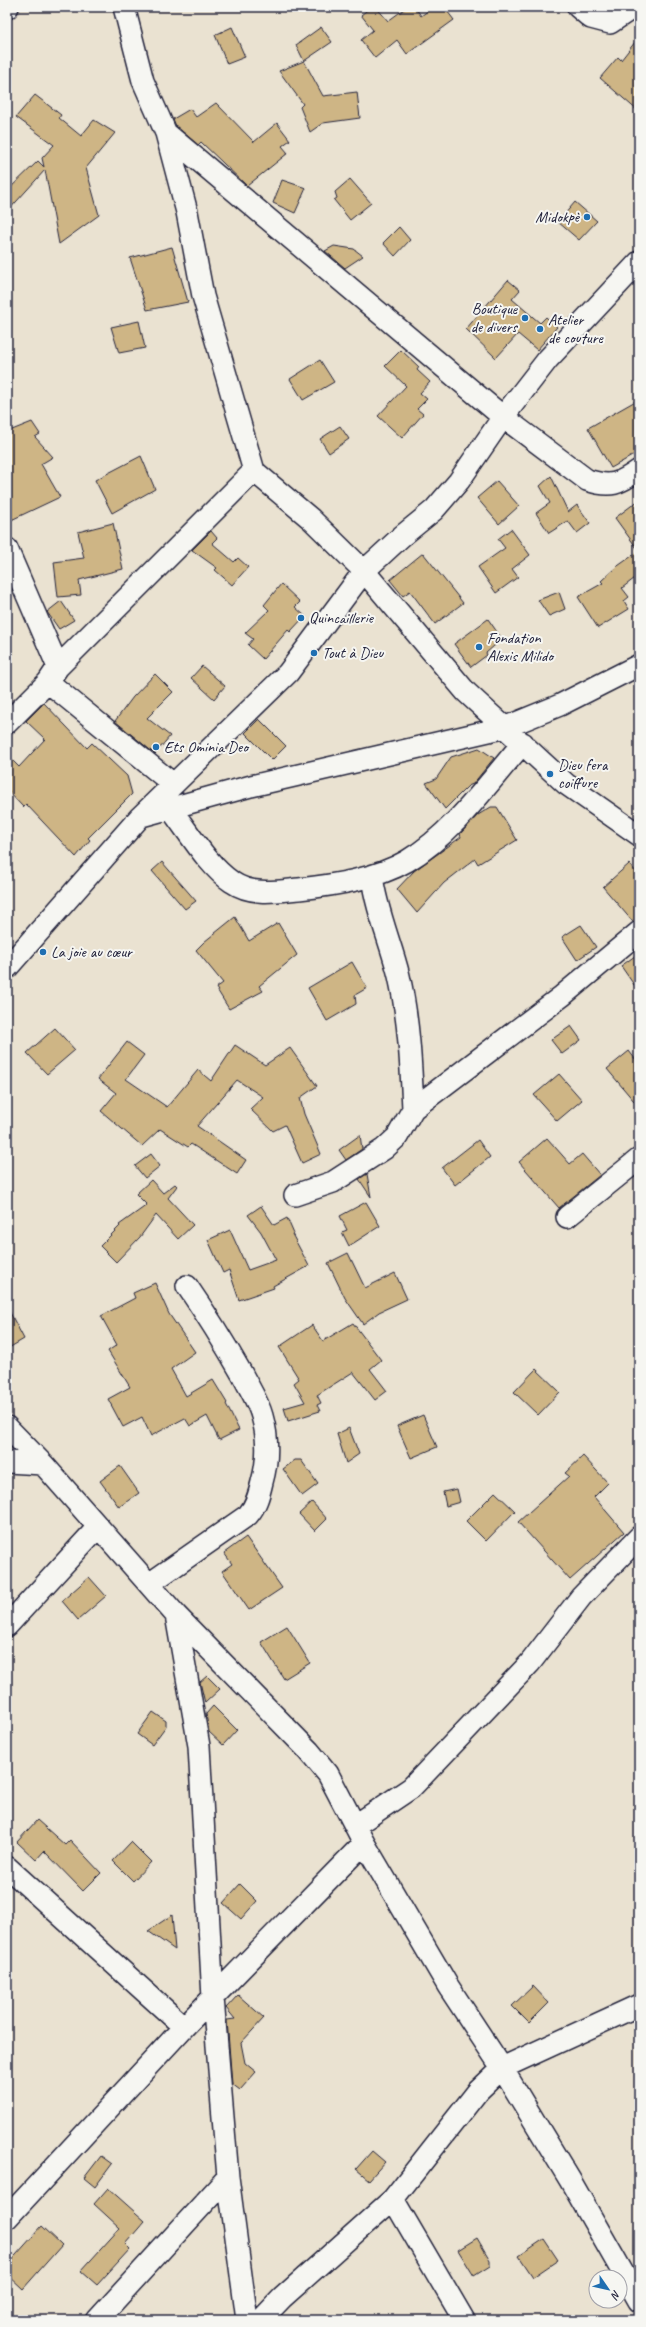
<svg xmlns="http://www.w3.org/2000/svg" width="646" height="2327" font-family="Caveat,sans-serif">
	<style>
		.building { fill: #ceb585; stroke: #22223b }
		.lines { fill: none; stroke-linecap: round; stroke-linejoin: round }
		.street-casing { stroke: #22223b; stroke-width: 24 }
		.street { stroke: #f6f6f2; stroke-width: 21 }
		.poi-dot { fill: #1f6fb2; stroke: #f6f6f2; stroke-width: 1.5 }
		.labels { text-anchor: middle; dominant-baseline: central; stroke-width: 4; stroke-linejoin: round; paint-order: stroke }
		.poi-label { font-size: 16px; fill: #22223b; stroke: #f6f6f2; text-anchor: start }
	</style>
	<rect width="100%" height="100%" fill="#eae2d1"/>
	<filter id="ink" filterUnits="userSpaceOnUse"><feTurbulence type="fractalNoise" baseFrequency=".025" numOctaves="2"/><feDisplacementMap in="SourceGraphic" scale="8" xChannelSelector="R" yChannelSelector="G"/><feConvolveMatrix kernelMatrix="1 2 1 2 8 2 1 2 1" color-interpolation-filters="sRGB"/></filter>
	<g filter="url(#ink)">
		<path class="building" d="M371,7h5l12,14 19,-14h8l6,9 12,-9h11l10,13 -47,34 -10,-14 -22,18 -14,-18 12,-10 -12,-15z
			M232,27l13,30 -18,7 -12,-29z
			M321,27l11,15 -28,19 -8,-16z
			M639,37v75l-39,-34 18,-21 3,3z
			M304,61l19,35 34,-4 3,26 -37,5 -13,9 -10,-25 3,-3 -24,-33z
			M35,95l26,20 -2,3 22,18 13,-16 21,13 -29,35 13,47 -40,29 -14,-74 -38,42v-21l31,-30 6,6 -2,-9 12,-13 -38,-28z
			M216,103l38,39 23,-19 13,17 -8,6 6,7 -41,33 -46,-44 -3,3 -22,-19 -3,-7 17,-10 6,8z
			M350,179l21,24 -21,17 -16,-20 3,-2 -2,-6z
			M282,180l24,8 -11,25 -22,-10z
			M575,202l22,19 -18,19 -21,-18z
			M399,227l11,13 -15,16 -12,-13z
			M334,246l20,3 9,7 -18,12 -20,-17z
			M172,247l16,55 -41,8 -17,-52z
			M508,280l12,10 -8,9 28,24 6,-6 11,10 -20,23 -19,-16 -22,24 -30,-29z
			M139,321l6,27 -26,5 -8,-26z
			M401,350l18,17 -2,3 13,12 -10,11 7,6 -10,10 6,5 -21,24 -24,-22 28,-30 -21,-20z
			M320,360l14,22 -31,18 -13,-21z
			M639,399v53l-28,16 -23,-40z
			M32,422l8,12 -5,3 18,20 -12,7 19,33 -53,25v-90z
			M340,426l9,13 -20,14 -9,-14z
			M141,456l14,33 -43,24 -17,-33z
			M551,476l17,36 9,-7 13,18 -13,10 -9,-12 -19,12 -13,-20 14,-10 -10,-17z
			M497,481l22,25 -20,18 -22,-26z
			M639,500v75l-17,13 7,9 -5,4 5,8 -31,19 -20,-31 25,-14 -2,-2 14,-13 24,-17 -24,-33z
			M113,523l10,46 -44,11 2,15 -23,2 -4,-35 30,-4 -6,-26z
			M511,529l19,26 -18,14 6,8 -22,16 -18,-26 27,-19 -7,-9z
			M211,531l6,7 -5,5 22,19 4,-4 10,9 -16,18 -17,-15 2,-2 -25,-18z
			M423,553l40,50 -28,21 -25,-33 -7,5 -13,-16z
			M281,584l19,18 -5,5 10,9 -15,16 -2,-2 -25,29 -15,-14 5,-6 -8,-6 24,-23 -5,-5z
			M559,592l6,17 -16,7 -11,-16z
			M61,601l13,19 -15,9 -12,-17z
			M488,619l14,20 -16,14 1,2 -16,12 -17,-23z
			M202,666l23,20 -11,13 -23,-21z
			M155,674l18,18 -26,26 23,18 -15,18 -40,-33 18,-24z
			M44,703l43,45 5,-5 35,33 5,18 -44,44 2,2 -14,17 -50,-53 -3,3 -16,-17v-35l12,12 26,-28 -19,-18z
			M259,719l27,27 -14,14 -27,-27z
			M479,748l15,10 -21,26 -5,2 -23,23 -19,-26 10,-4 15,-22z
			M491,807h6l20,33 -39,24 -3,-5 -31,24 -27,30 -20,-24 17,-18 47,-34 -1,-3 18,-19z
			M162,862l34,39 -11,8 -33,-38z
			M629,864l10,11v45l-6,2 -30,-35z
			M235,917l14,24 29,-18 19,32 -38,31 4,5 -34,18 -13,-21 7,-5 -27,-33 8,-8z
			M581,925l15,22 -19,13 -15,-23z
			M639,953v39l-18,-26z
			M352,962l15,26 -12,7 1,9 -29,17 -19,-33z
			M571,1026l10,14 -19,14 -11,-14z
			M55,1028l20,22 -28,24 -20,-21z
			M127,1042l17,13 -18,24 41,28 31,-37 13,11 24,-36 30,20 25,-17 27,38 -17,12 4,16 17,40 -19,9 -17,-38 -12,6 -23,-22 13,-12 -26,-17 -40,46 49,34 -9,14 -46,-30 -3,3 -28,-18 -18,17 -41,-35 15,-18 -18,-14z
			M629,1051l10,13v43l-32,-38z
			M559,1074l23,26 -25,21 -23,-26z
			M360,1135l2,14 -16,11 -7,-10z
			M547,1138l23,26 12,-10 18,21 -41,33 -40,-46z
			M478,1140l12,17 -35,28 -13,-17z
			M151,1154l9,12 -15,12 -10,-12z
			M367,1174l4,23 -12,-18z
			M151,1180l12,13 12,-9 2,2 -9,12 25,27 -15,14 -22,-24 -16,22 -24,25 -16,-16 20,-20 -1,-1 28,-20 -11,-11z
			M366,1202l14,24 -31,20 -7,-14 5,-2 -7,-14z
			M261,1206l13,19 13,-7 7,16h-2l17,32 -36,20 1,2 -35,12 -10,-30 -6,3 -15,-33 22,-10 18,40 28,-10 -15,-28 -13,-17z
			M348,1253l17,35 30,-15 12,26 -28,13 -16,12 -18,-26 -17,-35z
			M155,1283l14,31 26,38 -24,17 15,27 27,-16 14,23 -1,1 13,26 -20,10 -12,-24 -17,10 -5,-8 -34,18 -9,-19 -19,10 -15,-28 22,-12 -22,-36 9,-6 -16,-29 34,-18 -2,-5z
			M7,1307l17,32 -17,10z
			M353,1323l28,37 -11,9 17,22 -12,9 -22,-28 -36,23 4,8 -4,2 3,6 -32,10 -4,-13 21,-6 -11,-19 5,-4 -20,-32 33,-22 11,16z
			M536,1369l24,23 -22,23 -24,-23z
			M423,1415l14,32 -26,11 -14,-32z
			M349,1428l10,26 -13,9 -9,-29z
			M583,1456l25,27 -14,14 30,35 -54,48 -52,-58 51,-46 -4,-3z
			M295,1460h6l17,24 -16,12 -19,-27z
			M120,1466l19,27 -20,14 -19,-26z
			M457,1489l3,13 -14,4 -3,-14z
			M495,1492l20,19 -29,30 -20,-20z
			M312,1502l15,17 -12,12 -16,-17z
			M246,1537l36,51 -33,22 -27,-39 10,-7 -8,-11z
			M89,1577l17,19 -28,24 -16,-19z
			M287,1626l23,37 -26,16 -23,-37z
			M207,1676l13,13 -15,14 -5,-21z
			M213,1706l24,24 -14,15 -14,-13 -3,-18z
			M153,1712l13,9v5l-14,19 -15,-11z
			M37,1820l28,25 5,-5 31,33 -18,18 -39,-40 -8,9 -19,-18z
			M131,1842l20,20 -18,19 -20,-20z
			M240,1884l17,17 -16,18 -18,-16z
			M172,1915l3,35 -27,-19z
			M533,1986l16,17 -20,20 -17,-17z
			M238,1995l26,23 -23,25 4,20 11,9 -16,18 -8,-6 -5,-64 8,-1 -9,-11z
			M372,2151l13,11 -16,18 -13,-11z
			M101,2156l11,8 -17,23 -11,-9z
			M108,2188l37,33 -20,23 5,5 -33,36 -16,-14 39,-43 -26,-24z
			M42,2226l20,19 -39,44 -16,-15v-9z
			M477,2238l13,22v6l-16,10 -16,-26z
			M544,2239l14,21 -25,17 -14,-21z"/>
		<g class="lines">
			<g class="street-casing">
				<path id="street" d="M124,7l19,74 23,52 21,79 16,84 51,175 57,48 53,52 102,121 100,92 73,51
					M578,7l13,11 19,5 24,-16
					M7,8l1,-1
					M166,133l337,284 84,63c24,8 32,4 52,-10
					M7,549l51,118
					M48,682l125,102
					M7,723l41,-41 10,-15 196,-196
					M170,808c18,23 38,58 62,74 20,14 45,9 67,7 36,-4 77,-10 108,-28 47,-28 81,-78 116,-118
					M142,816l109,-30 255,-59 54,-22 79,-40
					M372,876c4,34 19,67 27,100 10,44 12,89 14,133
					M7,968l133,-151 148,-144 76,-102 38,-35 32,-26 25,-29 44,-64 45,-58 91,-97
					M295,1195l38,-13 51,-33 13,-12 16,-28 149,-113 77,-64
					M567,1217l72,-58
					M7,1427l36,37 133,151 133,136 19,23 36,69 84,143 54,82 68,112 69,121
					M7,1462l36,2
					M149,1584l99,-69c8,-9 11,-20 14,-33 6,-21 6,-45 0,-66 -4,-15 -13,-28 -20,-42 -17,-30 -35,-59 -55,-88
					M176,1615l23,131 14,252 15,179 19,143
					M7,1626l91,-99
					M356,1825l55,-37 119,-125 51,-66 58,-60
					M7,1867l177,160
					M393,2199l71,121
					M7,2218l177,-191 180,-184
					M97,2320l131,-143
					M261,2320l21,-22 111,-99 85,-108 24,-23 137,-63"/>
			</g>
			<use href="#street" class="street"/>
		</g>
	</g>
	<g class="poi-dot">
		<circle cx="587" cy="217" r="4"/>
		<circle cx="525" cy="318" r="4"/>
		<circle cx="540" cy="329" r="4"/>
		<circle cx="301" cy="618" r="4"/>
		<circle cx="479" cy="647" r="4"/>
		<circle cx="314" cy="653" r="4"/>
		<circle cx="156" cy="747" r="4"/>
		<circle cx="550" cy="774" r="4"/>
		<circle cx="43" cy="952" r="4"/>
	</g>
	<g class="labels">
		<g class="poi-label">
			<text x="579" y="217" text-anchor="end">Midokpè</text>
			<text x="517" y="309" text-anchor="end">Boutique<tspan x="517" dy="18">de divers</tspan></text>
			<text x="548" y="320">Atelier<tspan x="548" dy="18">de couture</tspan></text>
			<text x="309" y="618">Quincaillerie</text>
			<text x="487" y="638">Fondation<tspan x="487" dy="18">Alexis Milido</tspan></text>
			<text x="322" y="653">Tout à Dieu</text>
			<text x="164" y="747">Ets Ominia Deo</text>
			<text x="558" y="765">Dieu fera<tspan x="558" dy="18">coiffure</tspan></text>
			<text x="51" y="952">La joie au cœur</text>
		</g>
	</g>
	<rect width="646" height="2327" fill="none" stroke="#f6f6f2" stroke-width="24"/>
	<rect x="12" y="12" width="622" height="2303" fill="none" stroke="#22223b" stroke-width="1.5" filter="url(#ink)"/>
	<g transform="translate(608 2289) rotate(124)"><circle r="19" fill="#f6f6f2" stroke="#a1a1a9"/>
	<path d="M0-3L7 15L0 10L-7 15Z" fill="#1f6fb2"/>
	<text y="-6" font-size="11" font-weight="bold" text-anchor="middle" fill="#22223b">N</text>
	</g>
</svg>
